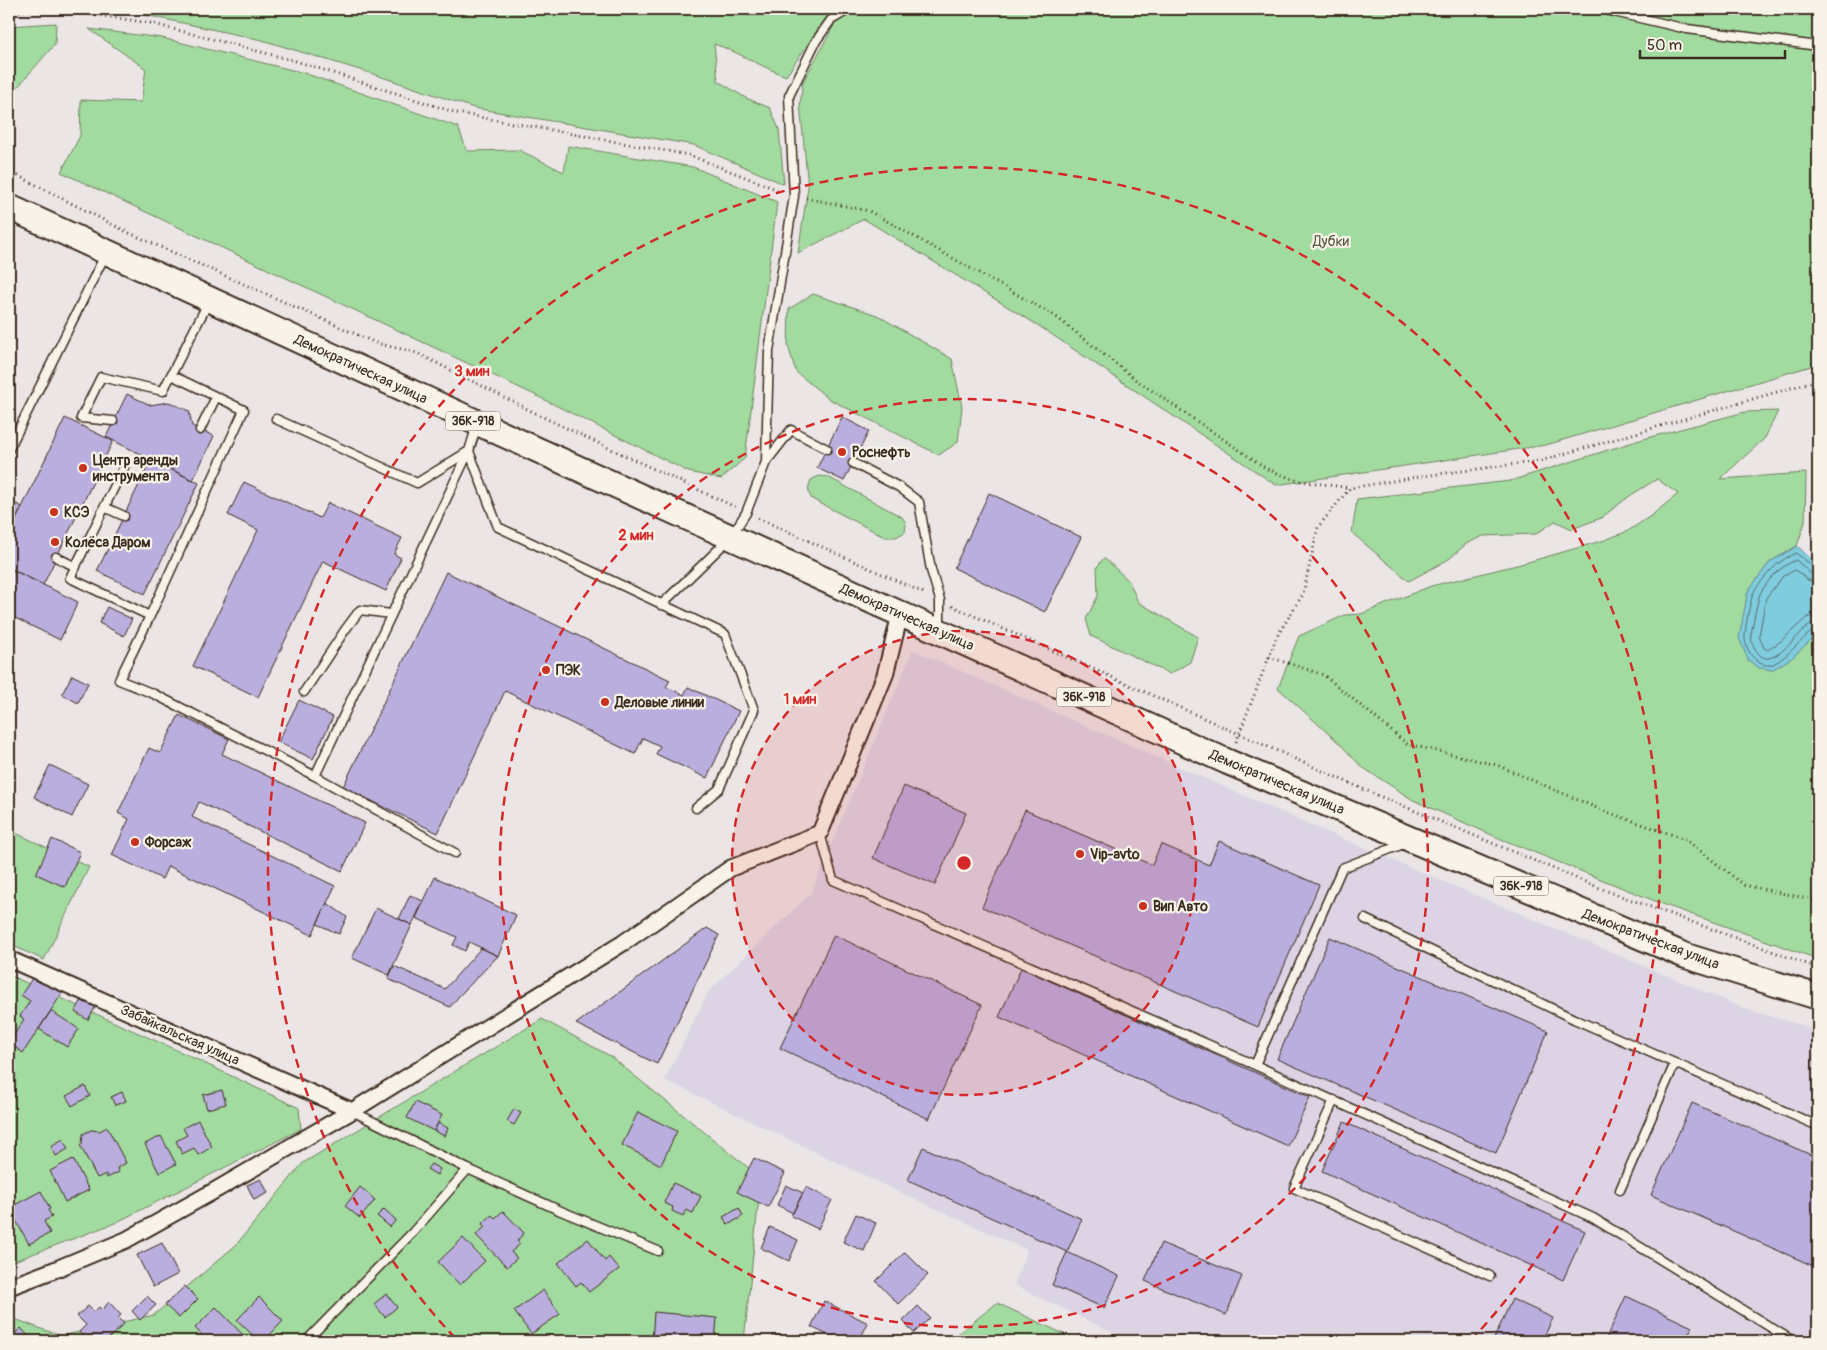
<svg xmlns="http://www.w3.org/2000/svg" width="1827" height="1350" font-family="Pangolin,sans-serif">
	<style>
		.built { fill: #dcd4e4 }
		.green { fill: #a2db9f; stroke: #6e825e }
		.water { fill: #80ccdf; stroke: #648b92 }
		.lines { fill: none; stroke-linecap: round; stroke-linejoin: round }
		.shore { stroke: #576b6b; stroke-width: 1 }
		.building { fill: #baaede; stroke: #3b2a1e }
		.lane-casing { stroke: #3b2a1e; stroke-width: 11 }
		.street-casing { stroke: #3b2a1e; stroke-width: 19 }
		.primary-casing { stroke: #3b2a1e; stroke-width: 28 }
		.path { stroke: #3b2a1e; stroke-width: 3; stroke-dasharray: 1 4; stroke-linecap: butt }
		.lane { stroke: #f7f3e8; stroke-width: 8 }
		.street { stroke: #f7f3e8; stroke-width: 15 }
		.primary { stroke: #f7f3e8; stroke-width: 24 }
		.ring { fill: none; stroke: #d62828; stroke-width: 2.5; stroke-dasharray: 9 6 }
		.poi-dot { fill: #c8321e; stroke: #f7f3e8; stroke-width: 2 }
		.labels { text-anchor: middle; dominant-baseline: central; stroke-width: 4.5; stroke-linejoin: round; paint-order: stroke }
		.shield { fill: #f7f3e8; stroke: #73665b; stroke-width: 1 }
		.shield-label { font-size: 12px; font-weight: bold; fill: #3b2a1e }
		.park-label { font-size: 14px; fill: #55563e; stroke: #f7f3e8 }
		.street-label { font-size: 14px; fill: #3b2a1e; stroke: #f7f3e8 }
		.poi-label { font-size: 14px; font-weight: bold; fill: #3b2a1e; stroke: #f7f3e8; text-anchor: start }
		.centre { fill: #d62828; stroke: #f7f3e8; stroke-width: 2.5 }
		.ring-label { font-size: 15px; text-anchor: middle; font-weight: bold; fill: #d62828; stroke: #f7f3e8; stroke-width: 4.5; stroke-linejoin: round; paint-order: stroke }
	</style>
	<rect width="100%" height="100%" fill="#ebe5e6"/>
	<filter id="ink" filterUnits="userSpaceOnUse"><feTurbulence type="fractalNoise" baseFrequency=".02" numOctaves="2"/><feDisplacementMap in="SourceGraphic" scale="10" xChannelSelector="R" yChannelSelector="G"/><feConvolveMatrix kernelMatrix="1 2 1 2 8 2 1 2 1" color-interpolation-filters="sRGB"/></filter>
	<g filter="url(#ink)">
		<path class="built" d="M913,650l430,189 405,171 70,20v311h-688l-116,-56 13,-35 -130,-59 -232,-111 44,-89 102,-98z"/>
		<path class="green" d="M117,9h721l-13,10 -39,57c-25,-9 -47,-24 -72,-32l4,37 28,17 24,10 9,21 5,55 -90,-39 -220,-37 -101,-34 -111,-34z
			M860,9h958v355l-272,81 -270,40 -237,-159 -175,-107 -66,34 10,-66 -8,-83 3,-22 31,-57 19,-14z
			M56,23l-1,21 -46,53v-71z
			M89,29l73,9 142,35 154,54 9,24 52,-1 45,22 4,-26 125,21 84,35 -32,256 -24,21 -32,-7 -154,-77 -474,-223 19,-36 1,-36 60,2 5,-33z
			M813,294l64,21 75,44 10,48 -4,35 -19,13 -110,-56 -33,-27 -8,-26 1,-37z
			M1778,411l-13,27 -45,41 86,-6 -1,49 -8,24 -27,16 -22,29 -3,17 65,33 8,-10v328l-153,-54 -164,-66 -88,-39 -51,-33 -22,-23 -62,-56 21,-52 46,-21 16,-1 70,-28 90,-22 84,-24 23,-9 24,-16 26,-21 -21,-15 -26,16 -30,23 -29,11 -17,-8 -19,13 -53,2 -17,8 -17,15 -40,22 -57,-48 5,-34 153,-18 133,-42 102,-27z
			M819,476l9,1 74,40 4,6 -1,9 -9,5h-11l-73,-38c-5,-7 -4,-11 -1,-19z
			M1104,558l25,23 9,21 60,35 -8,25 -20,12 -79,-38 -5,-17 12,-23 -1,-29z
			M9,830l80,37 -45,93 -35,-16z
			M9,975l174,78 116,55 2,21 -186,94 -106,40z
			M542,1019l68,37 151,122 -17,163h-735v-24l52,19 93,-21 82,-70 67,-82z
			M997,1303l82,38h-130z"/>
		<path class="water" d="M1797,546l21,19v66l-8,10 -17,16 -21,13 -13,-2 -11,-8 -9,-22 9,-47 22,-29z"/>
		<g class="lines">
			<path class="shore" d="M1818,568l-4,-1 -18,-14c-16,7 -24,15 -35,29 -3,3 -7,8 -8,12 -3,8 -8,34 -8,42 -1,12 11,31 25,29 15,-3 39,-36 48,-37
				M1818,574l-8,-1 -14,-13c-15,6 -29,20 -36,34 -2,4 -9,38 -9,42 0,8 8,24 18,22 18,-4 35,-35 49,-36
				M1818,582l-10,-2 -13,-10 -12,6 -17,22 -7,38 5,12 4,2 13,-9 25,-23 12,-4"/>
		</g>
		<path class="building" d="M127,394l23,11 19,-3 20,9 3,15 22,10 -21,44 -87,-43z
			M842,417l27,14 -25,50 -27,-13z
			M65,418l48,23 -70,144 -34,-17v-34z
			M151,460l48,23 -54,111 -48,-23z
			M244,482l76,36 8,-15 74,35 -8,16 7,4 -15,33 -63,-30 -65,136 -65,-31 65,-136 -30,-15z
			M989,493l92,44 -36,75 -91,-44z
			M9,500l13,7 -13,27z
			M9,568l69,34 -18,38 -51,-25z
			M446,572l224,108 -4,7 18,8 4,-8 51,24 -32,67 -51,-24 4,-8 -17,-8 -8,16 -130,-63 -67,142 -95,-46z
			M107,607l25,12 -8,17 -25,-13z
			M72,675l16,8 -10,20 -16,-9z
			M299,700l34,17 -20,42 -35,-17z
			M179,715l50,24 -7,15 143,69 -23,48 -143,-69 -7,15 143,69 -23,49 -144,-69 -6,13 -50,-24 17,-36 -11,-6 31,-65 11,5z
			M50,765l38,19 -16,33 -38,-20z
			M904,786l62,27 -31,72 -62,-27z
			M1025,810l127,55 9,-21 48,21 10,-24 100,44 -61,142 -276,-120z
			M52,839l28,13 -15,35 -29,-13z
			M435,877l81,38 -18,41 -29,-14 -4,9 -12,-6 4,-8 -41,-19z
			M410,895l13,6 -11,24 -13,-6z
			M327,903l20,14 -8,17 -22,-10z
			M376,908l36,17 -23,50 -37,-17z
			M707,928l12,7 -62,129 -81,-40z
			M834,935l148,70 -53,114 -149,-71z
			M1330,937l218,94 -52,122 -219,-94z
			M481,948l17,8 -39,40 -9,11 -62,-28 6,-13 51,23z
			M1021,968l289,129 -22,49 -289,-129z
			M35,974l28,18 -40,61 -14,-10 15,-24 -4,-3 10,-15 -9,-6z
			M83,998l13,8 -8,14 -13,-8z
			M51,1011l28,18 -12,18 -28,-18z
			M85,1086l5,10 -18,10 -6,-10z
			M222,1090l4,14 -19,5 -4,-14z
			M122,1092l4,9 -11,4 -4,-8z
			M415,1102l27,13 -8,16 -27,-13z
			M1692,1103l126,55v110l-167,-73z
			M514,1109l7,4 -7,12 -7,-4z
			M638,1112l39,19 -16,34 -39,-20z
			M198,1120l14,27 -14,8 -4,-7 -12,6 -6,-13 11,-6 -4,-7z
			M1344,1122l241,109 -22,49 -241,-109z
			M438,1123l10,5 -3,8 -11,-5z
			M107,1127l19,36 -9,5 2,4 -12,6 -1,-4 -9,4 -17,-33 2,-1 1,-10 8,-4 9,1z
			M161,1136l15,28 -17,9 -14,-29z
			M63,1139l5,10 -12,7 -5,-10z
			M923,1147l159,72 -15,33 -159,-72z
			M754,1158l31,15 -17,34 -31,-15z
			M73,1159l16,31 -24,12 -15,-31z
			M431,1164l9,5 -3,6 -10,-6z
			M261,1179l7,14 -14,7 -7,-15z
			M673,1183l28,13 -8,17 -7,-3 -3,6 -11,-5 1,-4 -9,-4z
			M786,1185l17,8 -10,20 -16,-8z
			M360,1187l15,13 -15,18 -15,-12z
			M806,1187l26,13 -14,29 -27,-13z
			M41,1191l9,18 -2,1 4,7 -8,4 6,12 -21,11 -20,-36z
			M739,1208l4,8 -15,9 -5,-8z
			M384,1209l12,11 -6,7 -13,-11z
			M503,1211l21,22 -7,8 3,3 -9,8 6,6 -10,9 -31,-32 9,-8 -3,-3 10,-9 3,3z
			M856,1214l20,9 -12,28 -21,-9z
			M770,1227l28,13 -9,21 -28,-13z
			M463,1238l22,23 -25,24 -22,-23z
			M588,1239l17,22 4,-4 10,12 -30,23 -8,-10 -5,4 -18,-23z
			M162,1243l16,31 -25,13 -16,-32z
			M1161,1243l81,33 -16,39 -81,-34z
			M905,1252l23,23 -30,29 -22,-23z
			M1067,1252l52,24 -15,32 -52,-23z
			M185,1286l13,13 -19,19 -14,-13z
			M543,1290l17,24 -29,20 -17,-23z
			M386,1294l11,13 -12,10 -11,-13z
			M147,1296l9,9 -16,15 -8,-9z
			M1626,1296l66,31 -7,14h-80z
			M259,1297l24,24 -19,20h-5l-22,-21z
			M1512,1299l41,19 -11,23h-49z
			M824,1301l44,22 -9,18h-19l-29,-14z
			M109,1302l12,13 -3,3 6,6 -18,17h-18l-9,-9 7,-7 -9,-9 11,-10 6,6 5,-5 3,3z
			M918,1306l12,12 -16,15 -11,-12z
			M216,1307l31,32 -3,2h-36l-13,-13z
			M654,1312l63,6 -2,23h-63z
			M21,1328l12,13h-24v-2z
			M773,1335l46,4v2h-46z"/>
		<g class="lines">
			<g class="lane-casing">
				<path id="lane" d="M1601,9l86,20 131,17
					M209,301l-38,74 73,35 -94,206 -31,64 35,14 161,82 140,77
					M276,419l141,64 52,-32 8,-26
					M113,421l-32,-3 20,-41 62,14 8,-16
					M200,430l16,-33
					M9,449l97,-196
					M766,462l3,-111 25,-155 -5,-100 27,-55 15,-21 19,-11
					M853,463l46,24 20,15 12,68 9,30v27
					M124,467l-54,111 80,38
					M104,507l20,9
					M56,557l20,10
					M661,605l69,-67 16,-25 20,-51 25,-32 36,19
					M304,692l41,-62 15,-20 31,4
					M315,776l154,-325 29,76 227,107 29,76 -35,79 -23,19
					M820,833l13,47 422,185 87,-197 64,-25
					M1365,919l209,100 244,107
					M1255,1065l338,153 200,123
					M1334,1100l-40,88 196,88
					M352,1111l116,58 93,42 97,40
					M1620,1190l55,-127
					M306,1341l107,-109 55,-63"/>
			</g>
			<g class="street-casing">
				<path id="street" d="M9,959l343,152
					M9,1287l45,-17 72,-30 88,-49 138,-80 271,-168 108,-75 89,-35 65,-158 15,-60"/>
			</g>
			<g class="primary-casing">
				<path id="primary" d="M9,207l469,216 750,339 458,194 132,41"/>
			</g>
			<path class="path" d="M56,9l94,14 146,38 161,52 232,42 92,36
				M9,12l32,-3
				M9,171l118,61 249,111 41,10 132,67 186,87
				M806,198l63,13 186,105 80,63 132,90 28,11 55,8
				M758,518l166,75
				M952,606l413,184 242,101 211,77
				M1269,657l55,18 83,69 90,21 107,46 81,28 59,46 74,16
				M1236,742l41,-106 26,-42 15,-67 32,-39 73,-12 117,-15 278,-81"/>
			<use href="#lane" class="lane"/>
			<use href="#street" class="street"/>
			<use href="#primary" class="primary"/>
		</g>
	</g>
	<circle cx="964" cy="863" r="232" fill="#d62828" fill-opacity=".12"/>
	<g class="ring">
		<circle cx="964" cy="863" r="232"/>
		<circle cx="964" cy="863" r="464"/>
		<path d="M455 1338A696 696 0 1 1 1473 1338"/>
	</g>
	<g class="poi-dot">
		<circle cx="842" cy="452" r="5"/>
		<circle cx="83" cy="468" r="5"/>
		<circle cx="54" cy="512" r="5"/>
		<circle cx="55" cy="542" r="5"/>
		<circle cx="546" cy="670" r="5"/>
		<circle cx="605" cy="702" r="5"/>
		<circle cx="135" cy="842" r="5"/>
		<circle cx="1080" cy="854" r="5"/>
		<circle cx="1143" cy="906" r="5"/>
	</g>
	<g class="labels">
		<g class="shield">
			<rect x="445.5" y="411.5" width="55" height="19" rx="4"/>
			<rect x="1056.5" y="687.5" width="55" height="19" rx="4"/>
			<rect x="1493.5" y="876.5" width="55" height="19" rx="4"/>
		</g>
		<g class="shield-label">
			<text x="473" y="421">36К-918</text>
			<text x="1084" y="697">36К-918</text>
			<text x="1521" y="886">36К-918</text>
		</g>
		<g class="park-label">
			<text x="1331" y="241">Дубки</text>
		</g>
		<g class="street-label">
			<text transform="translate(361 369) rotate(25)">Демократическая улица</text>
			<text transform="translate(907 617) rotate(24)">Демократическая улица</text>
			<text transform="translate(1277 782) rotate(23)">Демократическая улица</text>
			<text transform="translate(1651 939) rotate(21)">Демократическая улица</text>
			<text transform="translate(180 1035) rotate(24)">Забайкальская улица</text>
		</g>
		<g class="poi-label">
			<text x="852" y="452">Роснефть</text>
			<text x="93" y="460">Центр аренды<tspan x="93" dy="16">инструмента</tspan></text>
			<text x="64" y="512">КСЭ</text>
			<text x="65" y="542">Колёса Даром</text>
			<text x="556" y="670">ПЭК</text>
			<text x="615" y="702">Деловые линии</text>
			<text x="145" y="842">Форсаж</text>
			<text x="1090" y="854">Vip-avto</text>
			<text x="1153" y="906">Вип Авто</text>
		</g>
	</g>
	<circle cx="964" cy="863" r="8" class="centre"/>
	<g class="ring-label">
		<text x="472" y="376">3 мин</text>
		<text x="636" y="540">2 мин</text>
		<text x="800" y="704">1 мин</text>
	</g>
	<rect width="1827" height="1350" fill="none" stroke="#f7f3e8" stroke-width="30"/>
	<rect x="15" y="15" width="1797" height="1320" fill="none" stroke="#3b2a1e" stroke-width="2" filter="url(#ink)"/>
	<path d="M1640 50v8h145v-8" fill="none" stroke="#3b2a1e" stroke-width="2.5"/>
	<text x="1647" y="50" font-size="15" fill="#3b2a1e" stroke="#f7f3e8" stroke-width="4" paint-order="stroke">50 m</text>
</svg>
